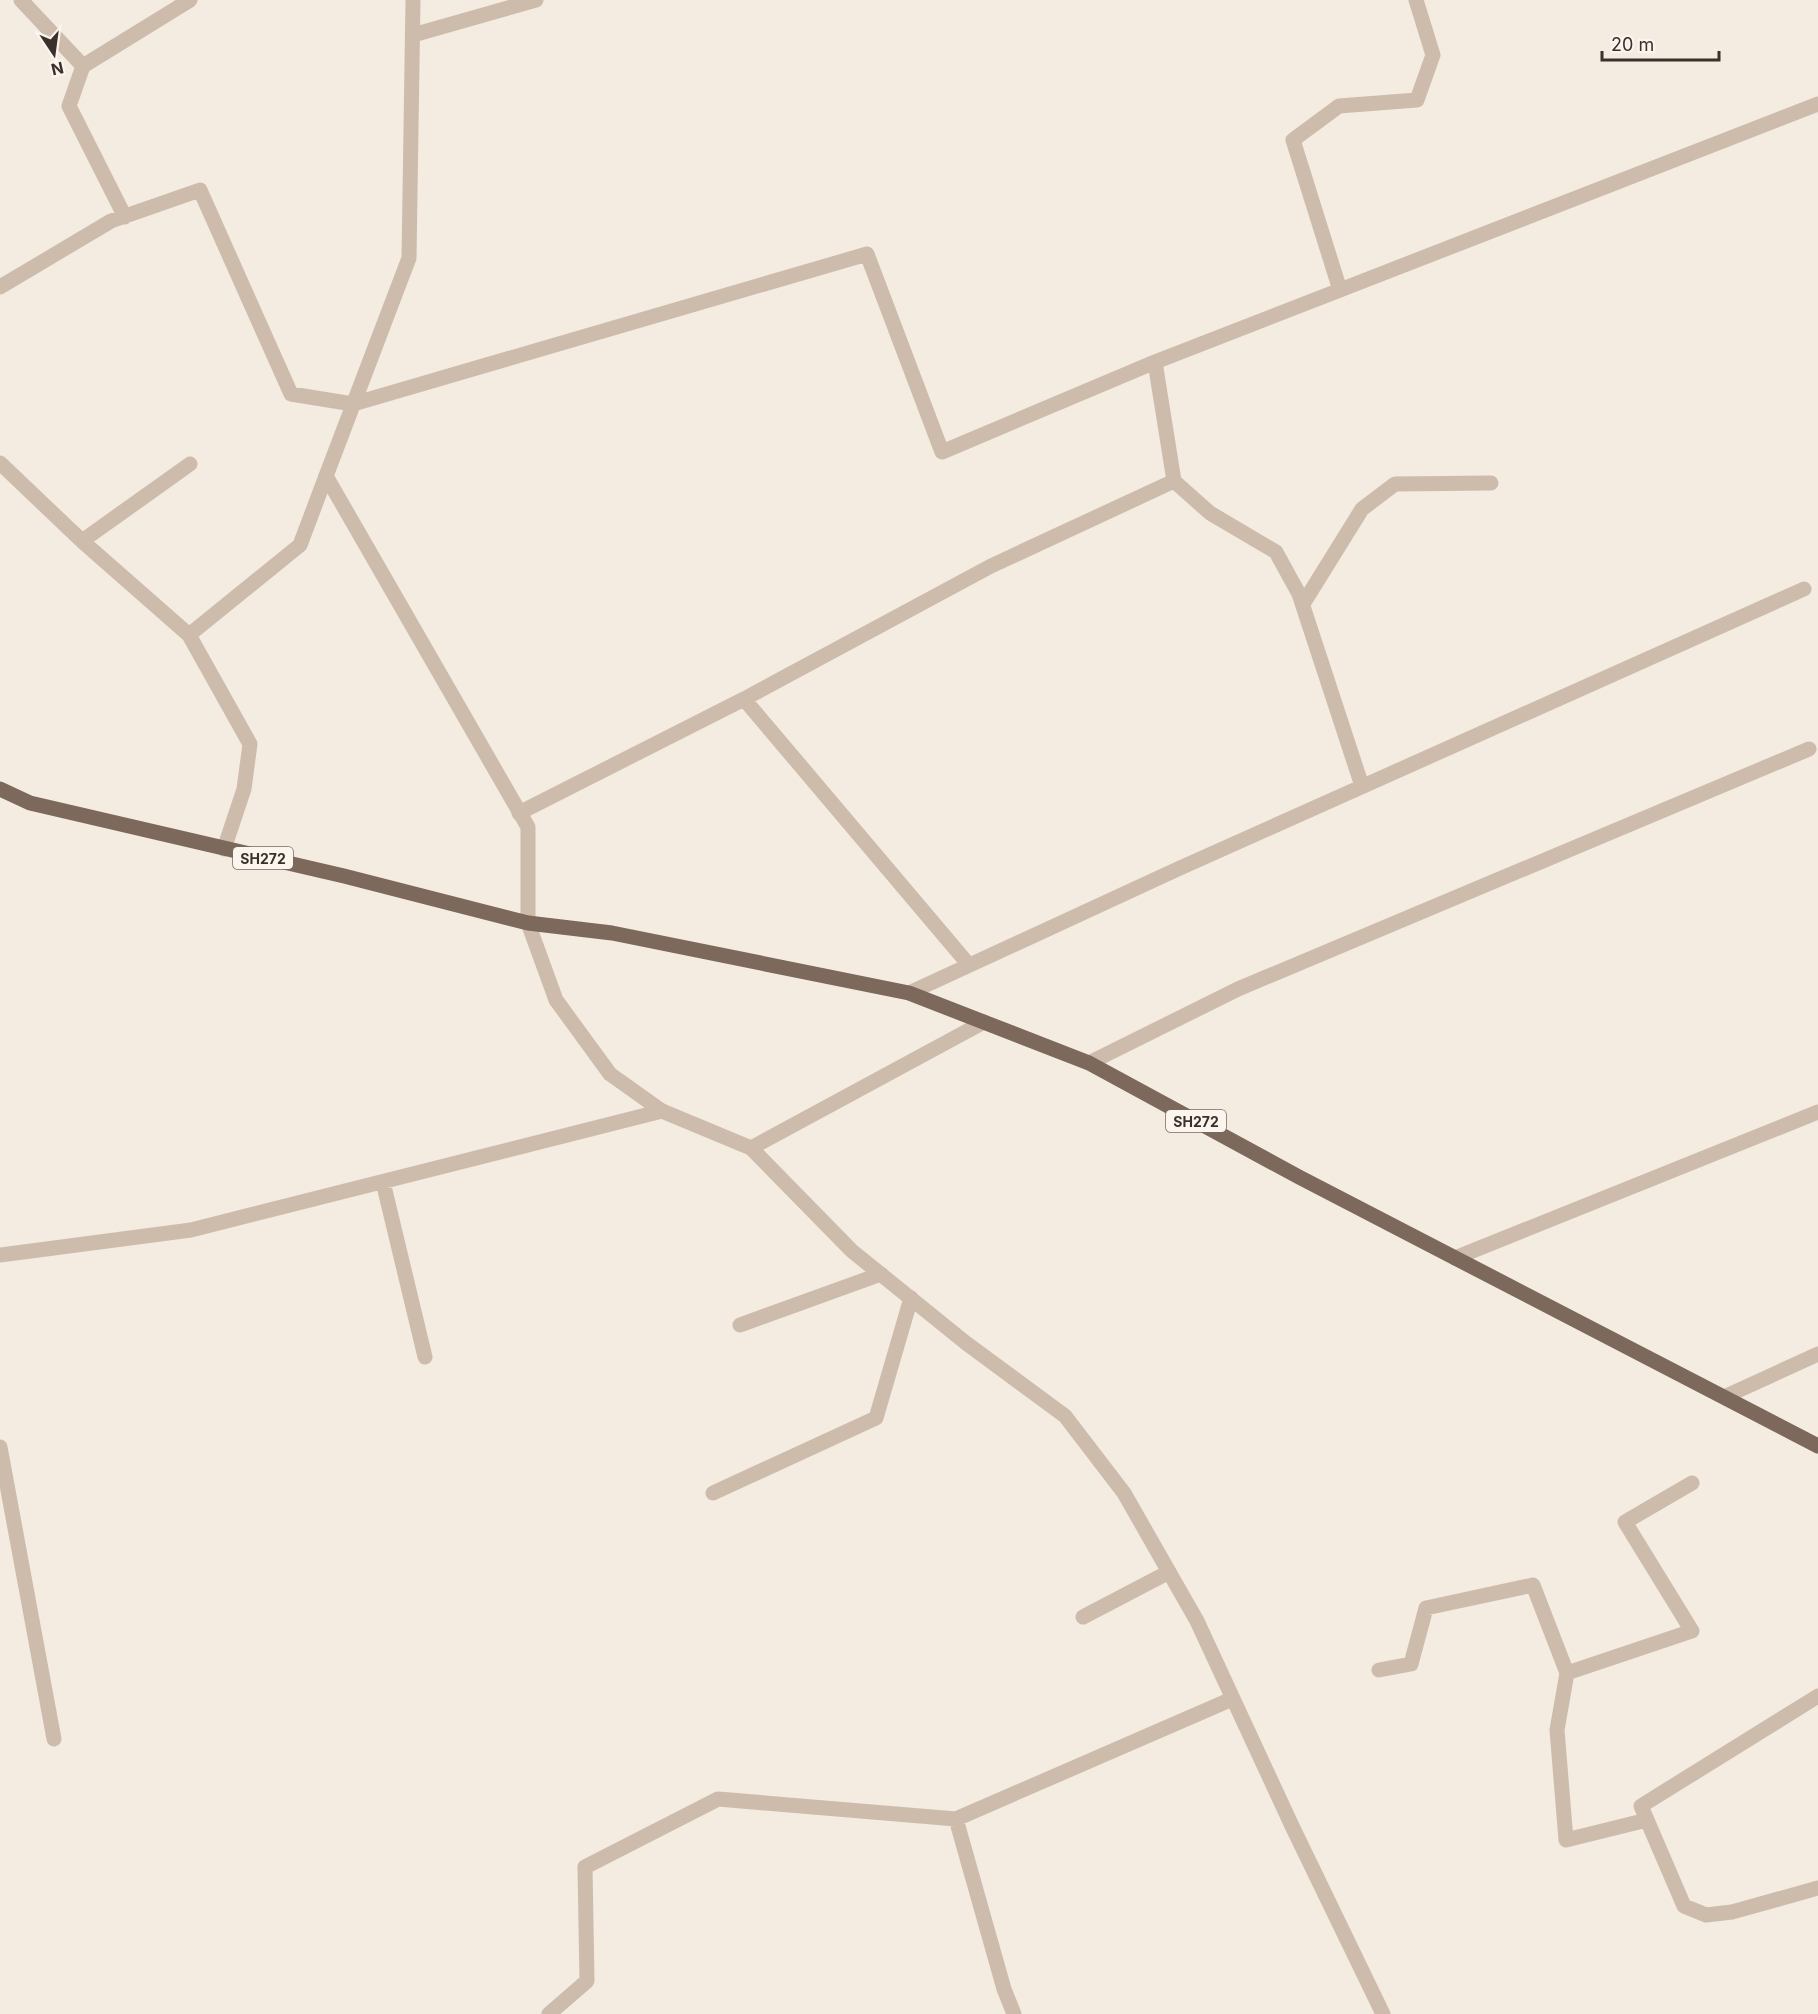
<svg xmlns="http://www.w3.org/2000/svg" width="1818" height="2014" font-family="Inter,sans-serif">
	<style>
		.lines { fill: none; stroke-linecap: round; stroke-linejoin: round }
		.minor { stroke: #cdbcac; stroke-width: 15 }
		.tertiary { stroke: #cdbcac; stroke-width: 15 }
		.primary { stroke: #7d685c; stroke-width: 15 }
		.labels { text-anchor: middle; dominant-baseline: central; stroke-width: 4.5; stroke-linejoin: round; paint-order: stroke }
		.shield { fill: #fbf5ee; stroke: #756b66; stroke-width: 1.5 }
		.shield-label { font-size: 14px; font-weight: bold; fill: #3b302b }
	</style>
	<rect width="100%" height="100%" fill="#f4ebe1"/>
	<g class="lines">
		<path class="minor" d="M21,0l62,66 -14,40 56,111
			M413,35l123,-35
			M83,66l107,-66
			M0,287l111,-66 89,-31 91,204 62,10 514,-150 75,198 213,-90 663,-258
			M1340,290l-47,-150 46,-34 78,-6 16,-45 -17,-55
			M1155,362l19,119 36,32 66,39 23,42 63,192
			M0,463l82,78 107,94 111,-90 26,-69
			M82,541l108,-77
			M1303,604l59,-95 33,-25 96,-1
			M189,635l61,109 -6,45 -20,60
			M744,699l225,266
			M519,813l225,-114 247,-133 183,-85
			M909,993l271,-125 624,-279
			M1089,1063l149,-74 571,-240
			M751,1148l233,-126
			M383,1182l42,175
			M0,1255l191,-25 471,-119
			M1455,1258l363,-146
			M740,1325l141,-51
			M1724,1397l94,-43
			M0,1447l54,292
			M713,1493l163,-75 35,-120
			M1083,1617l86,-45
			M1379,1670l32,-6 15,-56 107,-23 34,88
			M1818,1696l-177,110 43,100 22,9 26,-3 86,-24
			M956,1819l48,170 10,25
			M1647,1820l-81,20 -9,-110 10,-57 125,-42 -67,-109 67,-39
			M549,2014l38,-33 -2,-114 133,-68 238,20 276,-120"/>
		<path class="tertiary" d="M413,0l-4,258 -83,218 202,351v96l28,77 54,74 52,37 89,37 101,103 114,92 99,73 59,77 73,128 95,205 91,188"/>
		<path class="primary" d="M0,789l30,14 314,73 184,47 84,10 297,60 180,70 210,114 519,269"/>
	</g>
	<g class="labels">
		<g class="shield">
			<rect x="233" y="847" width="60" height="22" rx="4.5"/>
			<rect x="1166" y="1110" width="60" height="22" rx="4.5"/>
		</g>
		<g class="shield-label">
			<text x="263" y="858">SH272</text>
			<text x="1196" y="1121">SH272</text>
		</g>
	</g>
	<g transform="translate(54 54) rotate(167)" stroke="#fbf5ee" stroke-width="4.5" paint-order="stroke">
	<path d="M0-4.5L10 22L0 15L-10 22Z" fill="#3b302b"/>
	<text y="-9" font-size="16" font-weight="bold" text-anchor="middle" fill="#3b302b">N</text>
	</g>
	<path d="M1602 51v9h117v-9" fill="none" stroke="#3b302b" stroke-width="3"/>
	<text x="1611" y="51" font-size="18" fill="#3b302b" stroke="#fbf5ee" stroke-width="4.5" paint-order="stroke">20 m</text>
</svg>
